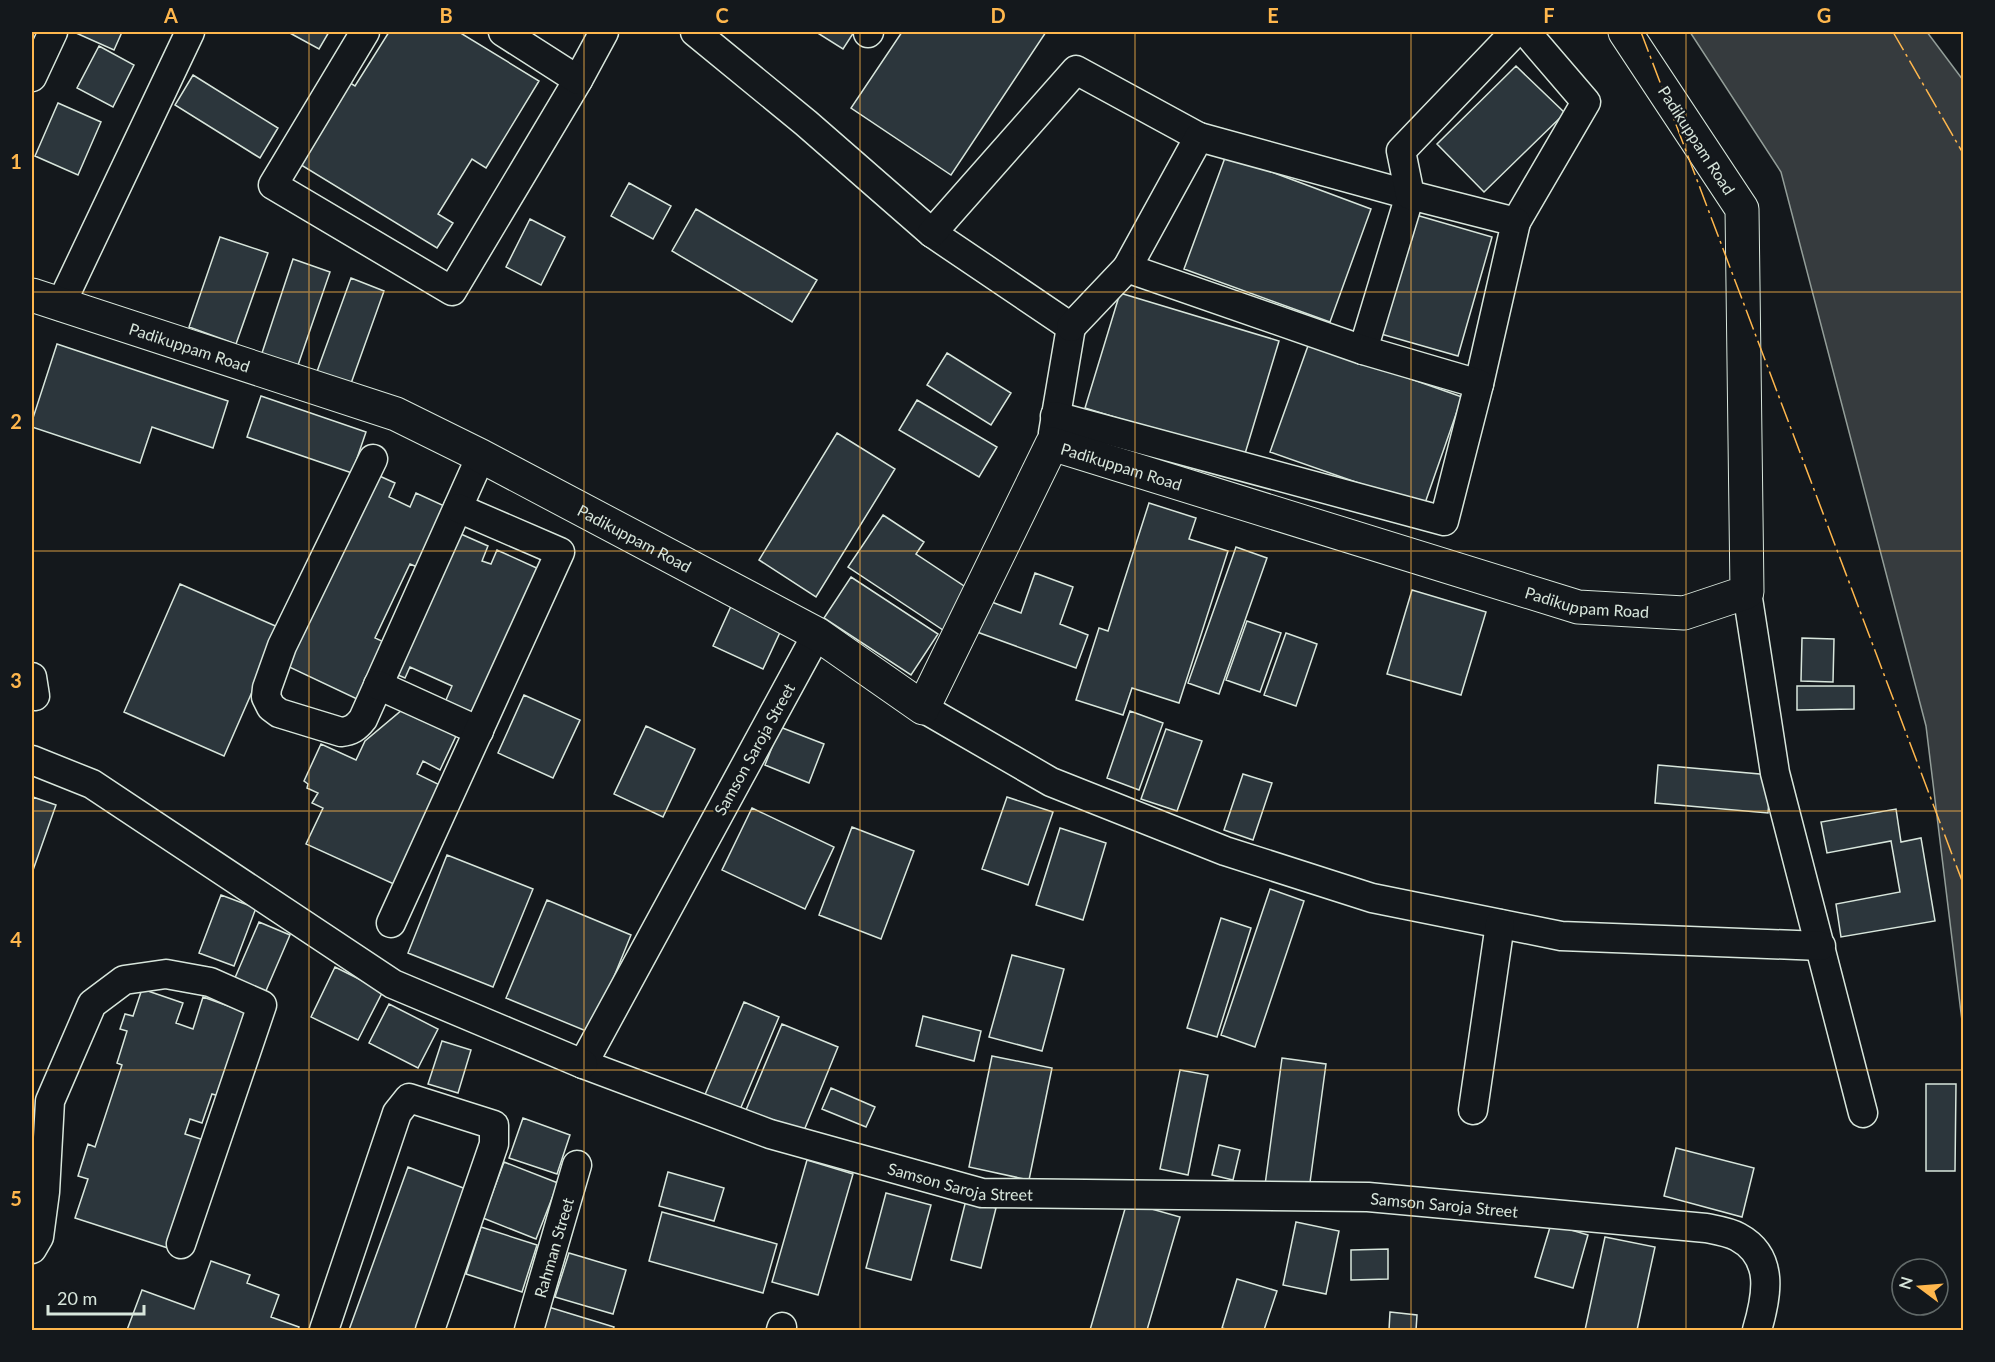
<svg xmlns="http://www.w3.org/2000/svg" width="1995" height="1362" font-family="Lato,sans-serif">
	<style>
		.water { fill: #363b3e; stroke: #939e99; stroke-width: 1.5 }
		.building { fill: #2c363c; stroke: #d8e6dc; stroke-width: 1.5 }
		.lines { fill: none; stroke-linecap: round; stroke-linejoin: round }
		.street-casing { stroke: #d8e6dc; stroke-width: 31 }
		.secondary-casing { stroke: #d8e6dc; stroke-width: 35 }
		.street { stroke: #14181c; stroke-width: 28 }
		.secondary { stroke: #14181c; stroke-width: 33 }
		.power { stroke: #ffb74d; stroke-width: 1.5; stroke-dasharray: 21 4.5 3 4.5; stroke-linecap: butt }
		.grid { fill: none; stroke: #ffb74d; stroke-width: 1.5; stroke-opacity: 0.55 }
		.labels { text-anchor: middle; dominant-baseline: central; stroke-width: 4.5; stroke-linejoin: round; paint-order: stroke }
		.street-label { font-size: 16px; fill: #d8e6dc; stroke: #14181c }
		.neatline { fill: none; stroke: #ffb74d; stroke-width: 2 }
		.grid-label { font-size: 20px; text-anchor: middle; font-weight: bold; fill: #ffb74d }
	</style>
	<rect width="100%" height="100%" fill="#14181c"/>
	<path class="water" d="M1690,32h237l36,48v949l-37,-303 -145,-554z"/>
	<path class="building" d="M76,32h46l-8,18 -38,-17z
		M288,32h41l-10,17z
		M389,32h70l80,49 -53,87 -14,-9 -34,55 15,9 -16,25 -144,-88 49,-82 13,8z
		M816,32h38l-11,17z
		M902,32h144l-95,143 -100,-67z
		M99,46l35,19 -21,42 -36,-19z
		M1516,66l49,47 -81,79 -47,-48z
		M193,75l85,53 -18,30 -85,-53z
		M58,103l43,19 -23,53 -43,-19z
		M1226,155l145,54 -41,113 -146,-53z
		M629,183l42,23 -18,33 -42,-23z
		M696,209l121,71 -25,42 -120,-71z
		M1416,215l76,22 -34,119 -77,-22z
		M530,219l35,18 -24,48 -35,-18z
		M220,237l48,16 -32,91 -47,-17z
		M293,259l37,13 -33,96 -36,-12z
		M351,278l33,13 -35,98 -34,-12z
		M1120,293l159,48 -35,116 -159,-49z
		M1309,343l153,54 -38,109 -154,-54z
		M57,344l171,57 -15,47 -61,-21 -12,36 -108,-36v-6z
		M947,353l64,40 -20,32 -64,-40z
		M261,396l105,36 -14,41 -105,-36z
		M917,400l80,47 -18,30 -80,-47z
		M837,433l58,36 -79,128 -57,-37z
		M375,474l20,9 -6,14 21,10 6,-14 35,16 -29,60 -12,-5 -35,74 9,4 -27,57 -72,-34z
		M1149,503l47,15 -7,21 39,12 -49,152 -47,-15 -9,27 -47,-15 23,-72 9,3z
		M883,515l41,27 -8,12 57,38 -27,40 -98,-65z
		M454,531l34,15 -6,15 9,3 6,-14 44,20 -66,151 -32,-14 9,-21 -42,-19 -5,11 -14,-6z
		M1236,547l31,11 -48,136 -31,-11z
		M1035,573l38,14 -13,37 28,11 -12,33 -99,-36 12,-31 32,12z
		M851,577l87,57 -27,41 -87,-57z
		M180,584l100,44 -56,128 -100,-44z
		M1412,590l74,22 -25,83 -74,-21z
		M732,604l50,24 -19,41 -50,-23z
		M1247,621l34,12 -21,59 -34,-12z
		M1286,633l31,11 -21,62 -32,-11z
		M1802,638l32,1 -1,43 -32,-1z
		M1797,686h57v23l-57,1z
		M524,695l56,25 -27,58 -55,-25z
		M402,710l54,26 -16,34 -17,-9 -6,13 25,12 -46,99 -90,-41 17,-36 -11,-5 6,-10 -11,-5 1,-4 -4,-3 17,-37 35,16 9,-19z
		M1130,711l33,12 -24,67 -32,-12z
		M646,726l49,23 -32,68 -49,-23z
		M780,727l44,17 -15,39 -44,-18z
		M1166,729l36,12 -25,70 -36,-12z
		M1658,765l113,10 -3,38 -113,-10z
		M1243,774l29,9 -19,57 -29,-10z
		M33,797l23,8 -24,68v-71z
		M1007,797l46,15 -25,73 -46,-16z
		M752,808l82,39 -29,62 -83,-39z
		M1896,809l5,33 20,-4 14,83 -94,16 -5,-33 64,-12 -9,-51 -64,12 -6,-31z
		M852,827l62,24 -33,88 -62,-24z
		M1060,828l46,15 -23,77 -47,-15z
		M447,855l86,34 -40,98 -85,-34z
		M1270,889l34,12 -49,146 -34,-12z
		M221,895l35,13 -22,58 -35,-13z
		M547,900l84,35 -40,98 -85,-35z
		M1221,918l30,10 -34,109 -30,-9z
		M259,922l31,13 -25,58 -31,-13z
		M1012,955l52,14 -22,82 -53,-14z
		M335,967l48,24 -25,49 -47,-23z
		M142,989l41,14 -7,20 17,6 10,-32 45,16 -29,83 -7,-2 -10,29 -12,-4 -5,15 25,8 -36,108 -99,-32 13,-39 -10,-3 10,-32 7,3 27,-82 -5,-2 10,-32 -7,-2 5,-15 8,2z
		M744,1002l35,15 -40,95 -35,-15z
		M389,1004l49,25 -20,39 -49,-25z
		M923,1016l58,15 -7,30 -58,-15z
		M782,1024l56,23 -35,86 -57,-23z
		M442,1041l29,9 -13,43 -30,-9z
		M992,1056l60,12 -23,112 -60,-13z
		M1282,1058l44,6 -17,126 -44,-5z
		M1180,1070l28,5 -20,100 -28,-6z
		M1926,1084h30l-1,87h-29z
		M831,1088l44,19 -9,20 -44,-18z
		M523,1118l47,17 -13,39 -48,-16z
		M1219,1145l21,5 -7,30 -21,-5z
		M1676,1148l78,20 -12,49 -78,-21z
		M807,1160l46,14 -35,121 -46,-13z
		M504,1162l54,21 -22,56 -53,-21z
		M408,1167l58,22 -51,141h-66z
		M668,1172l56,16 -10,33 -55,-15z
		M886,1193l45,12 -20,75 -45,-12z
		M966,1200l30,8 -15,60 -30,-8z
		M1127,1202l53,15 -33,113h-57z
		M662,1212l115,32 -14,49 -114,-32z
		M1296,1222l43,9 -13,63 -43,-9z
		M1551,1224l37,11 -15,53 -38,-11z
		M481,1227l56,18 -15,47 -56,-18z
		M1605,1237l50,10 -18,83h-52z
		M1388,1249v30l-37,1v-30z
		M569,1253l57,17 -13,44 -58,-17z
		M211,1261l39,14 -3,8 32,12 -8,22 28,10 -1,3h-171l15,-40 52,19z
		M1237,1279l40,12 -13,39h-35l-7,-2z
		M542,1305l72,22 -1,3h-79z
		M1390,1312l27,3 -1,15h-27z"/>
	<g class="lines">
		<g class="street-casing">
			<g id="street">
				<path d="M365,32l-92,153 179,106 126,-211 26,-48"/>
				<path d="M503,32l75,48"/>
				<path d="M695,32l111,91 126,110 139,94 -18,106"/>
				<path d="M868,33l1,-1"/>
				<path d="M32,77l21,-45"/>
				<path d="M1516,222l70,-120 -60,-70"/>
				<path d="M932,233l144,-163 123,67"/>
				<path d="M1127,268l72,-131 211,58 -47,155"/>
				<path d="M60,306l130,-274"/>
				<path d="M1479,384l37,-162 -106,-27 -9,-44 114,-119"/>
				<path d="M1055,416l389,105 35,-137 -116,-34 -236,-82 -56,59"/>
				<path d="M373,459l-91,187 -15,42 -1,9 5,10 8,6 62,19c10,-1 15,-4 22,-13l118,-263"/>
				<path d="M1747,592l28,181 88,340"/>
				<path id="s1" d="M817,634l-234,430 187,70 212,59 386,4 338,31c10,2 23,4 32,9 37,20 29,59 19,93"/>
				<path d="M32,677l3,19"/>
				<path d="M378,685l101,46"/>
				<path d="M923,708l128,74 174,69 147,47 189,38 260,10"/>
				<path d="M32,760l60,24 301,200 190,80"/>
				<path d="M391,923l169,-371 -102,-44"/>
				<path d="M1473,1110l27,-186"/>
				<path d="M32,1249l7,-12 6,-45 5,-91 42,-97 32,-24 42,-6 44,8 52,23 -81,239"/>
				<path d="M324,1330l73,-217 12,-15 85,27v19l-64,186"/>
				<path id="s2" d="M529,1330l48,-165"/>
				<path d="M781,1330l1,-3"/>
			</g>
		</g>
		<g class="secondary-casing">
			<g id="secondary">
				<path id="s3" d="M32,295l364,119 85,42 336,178 106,74 129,-264 526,163 106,6 63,-21 -5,-383 -117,-177"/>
			</g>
		</g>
		<use href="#street" class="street"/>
		<use href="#secondary" class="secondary"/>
		<path class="power" d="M1641,32l323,854
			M1893,32l71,123"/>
	</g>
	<path class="grid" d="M309,32v1298M584,32v1298M860,32v1298M1135,32v1298M1411,32v1298M1686,32v1298M32,292h1932M32,551h1932M32,811h1932M32,1070h1932"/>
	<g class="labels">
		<g class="street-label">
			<text transform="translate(1697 140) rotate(57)">Padikuppam Road</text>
			<text stroke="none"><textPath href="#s3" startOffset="166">Padikuppam Road</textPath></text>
			<text stroke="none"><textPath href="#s3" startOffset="1354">Padikuppam Road</textPath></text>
			<text stroke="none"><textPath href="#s3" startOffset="652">Padikuppam Road</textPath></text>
			<text stroke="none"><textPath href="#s3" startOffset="1840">Padikuppam Road</textPath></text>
			<text transform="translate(754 749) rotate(-61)">Samson Saroja Street</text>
			<text stroke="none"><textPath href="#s1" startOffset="886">Samson Saroja Street</textPath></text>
			<text stroke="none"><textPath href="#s1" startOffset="1372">Samson Saroja Street</textPath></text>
			<text stroke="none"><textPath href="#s2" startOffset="86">Rahman Street</textPath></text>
		</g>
	</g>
	<rect width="1995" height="1362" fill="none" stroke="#14181c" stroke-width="66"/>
	<g transform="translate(1920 1287) rotate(286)"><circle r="28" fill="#14181c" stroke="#626a69" stroke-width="1.5"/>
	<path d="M0-4.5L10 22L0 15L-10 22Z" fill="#ffb74d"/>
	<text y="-9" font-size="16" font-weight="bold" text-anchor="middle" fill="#d8e6dc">N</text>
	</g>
	<path d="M48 1305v9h96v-9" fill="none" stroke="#d8e6dc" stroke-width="3"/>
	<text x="57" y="1305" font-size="18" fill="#d8e6dc" stroke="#14181c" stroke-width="4.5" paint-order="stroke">20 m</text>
	<rect x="33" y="33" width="1929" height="1296" class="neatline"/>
	<g class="grid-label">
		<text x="171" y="23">A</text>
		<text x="446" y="23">B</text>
		<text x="722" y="23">C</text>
		<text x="998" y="23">D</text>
		<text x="1273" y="23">E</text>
		<text x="1549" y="23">F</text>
		<text x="1824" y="23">G</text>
		<text x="16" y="169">1</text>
		<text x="16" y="429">2</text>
		<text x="16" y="688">3</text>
		<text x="16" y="947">4</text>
		<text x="16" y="1206">5</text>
	</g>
</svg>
